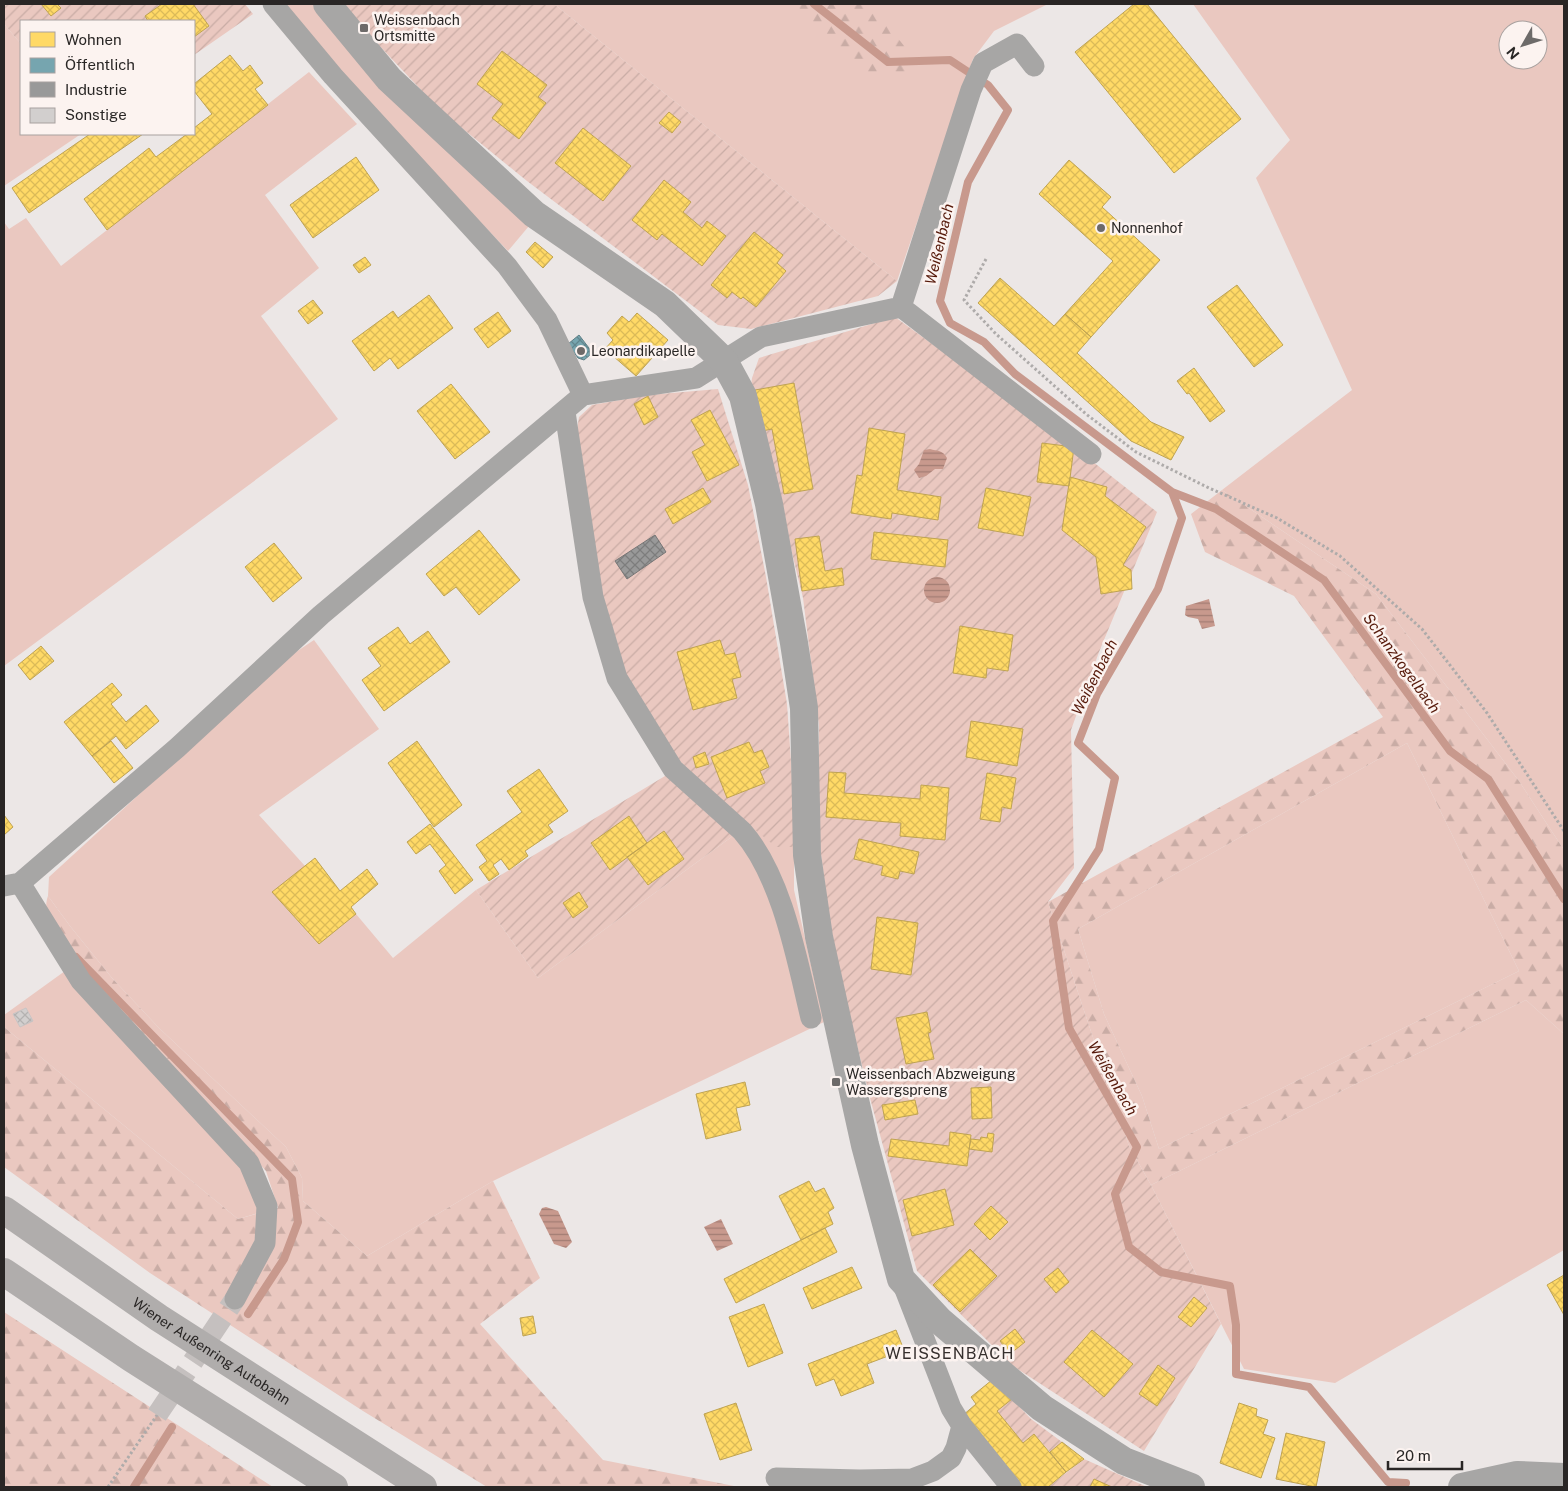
<svg xmlns="http://www.w3.org/2000/svg" width="1568" height="1491" font-family="'Public Sans',sans-serif">
	<style>
		.green { fill: #eac8c0; fill-rule: evenodd }
		.forest { fill: url(#forest-firs); fill-rule: evenodd }
		.garden { fill: url(#garden-furrows); fill-rule: evenodd }
		.water { fill: url(#water-rules) }
		.homes { fill: url(#homes-cross-hatch); stroke: #bfa352 }
		.public { fill: url(#public-cross-hatch); stroke: #5f7f86 }
		.industry { fill: url(#industry-cross-hatch); stroke: #777676 }
		.lines { fill: none; stroke-linecap: round; stroke-linejoin: round }
		.stream { stroke: #c8998d; stroke-width: 8 }
		.building { fill: url(#building-cross-hatch); stroke: #c8c4c4 }
		.minor-tunnel { stroke: #c5c0bf; stroke-width: 21; stroke-dasharray: 21 11; stroke-linecap: butt }
		.path { stroke: #aeabaa; stroke-width: 3; stroke-dasharray: 2.5 2.5; stroke-linecap: butt }
		.minor { stroke: #a7a6a5; stroke-width: 21 }
		.tertiary { stroke: #a7a6a5; stroke-width: 28 }
		.motorway { stroke: #b0adac; stroke-width: 28 }
		.poi-dot { fill: #6d6a69; stroke: #fcf3f0; stroke-width: 2 }
		.labels { text-anchor: middle; dominant-baseline: central; stroke-width: 5; stroke-linejoin: round; paint-order: stroke }
		.poi-label { font-size: 14px; fill: #292625; stroke: #fcf3f0; text-anchor: start }
		.street-label { font-size: 14px; fill: #292625; stroke: #fcf3f0 }
		.water-label { font-size: 15px; font-style: italic; fill: #56190a; stroke: #fcf3f0 }
		.quarter-label { font-size: 16px; letter-spacing: 1px; fill: #362f2d; stroke: #fcf3f0 }
	</style>
	<defs>
		<pattern id="forest-firs" width="22" height="20" patternUnits="userSpaceOnUse" patternTransform="scale(1.25)"><rect width="22" height="20" fill="#eac8c0"/><path d="M5 1l3.5 6h-7zM16 11l3.5 6h-7z" fill="#c9aca5"/></pattern>
		<pattern id="garden-furrows" width="10" height="10" patternUnits="userSpaceOnUse" patternTransform="scale(1.25)"><rect width="10" height="10" fill="#eac8c0"/><path d="M-1 1l2-2M0 10L10 0M9 11l2-2" fill="none" stroke="#c9aca5"/></pattern>
		<pattern id="water-rules" width="6" height="5" patternUnits="userSpaceOnUse" patternTransform="scale(1.25)"><rect width="6" height="5" fill="#c8998d"/><path d="M0 2.5h6" fill="none" stroke="#a27d73"/></pattern>
		<pattern id="homes-cross-hatch" width="8" height="8" patternUnits="userSpaceOnUse" patternTransform="scale(1.25)"><rect width="8" height="8" fill="#ffd966"/><path d="M0 0l8 8M0 8l8-8" fill="none" stroke="#dbba58"/></pattern>
		<pattern id="public-cross-hatch" width="8" height="8" patternUnits="userSpaceOnUse" patternTransform="scale(1.25)"><rect width="8" height="8" fill="#76a5af"/><path d="M0 0l8 8M0 8l8-8" fill="none" stroke="#61868e"/></pattern>
		<pattern id="industry-cross-hatch" width="8" height="8" patternUnits="userSpaceOnUse" patternTransform="scale(1.25)"><rect width="8" height="8" fill="#999"/><path d="M0 0l8 8M0 8l8-8" fill="none" stroke="#7d7d7d"/></pattern>
		<pattern id="building-cross-hatch" width="8" height="8" patternUnits="userSpaceOnUse" patternTransform="scale(1.25)"><rect width="8" height="8" fill="#d2cfce"/><path d="M0 0l8 8M0 8l8-8" fill="none" stroke="#b4b2b1"/></pattern>
	</defs>
	<rect width="100%" height="100%" fill="#ece7e6"/>
	<path class="green" d="M281,4h33l61,71 154,151 -21,25 -173,-181z
		M554,4h494l-54,27 -21,28 -76,222z
		M1193,4h371v846l-45,-69 -143,-187 -154,-104 130,-100 -96,-212 34,-38zM1508,30h30v30h-30z
		M4,24l17,20v90h60l-77,52z
		M309,72l48,52 -92,71 54,73 -58,48 77,103 -334,247v-444l5,7 17,-11 35,48z
		M314,640l65,89 -120,86 46,51 14,78 37,-30 37,44 83,-68 62,88 210,-153 46,22v43l30,132 -331,159 -126,75 -64,-55 -1,-23 -16,-31 -127,-119 -47,-50 -42,-52 -22,-30 1,-19 241,-221z
		M1407,743l112,228 -360,178 -17,-53 -38,-82 -26,-85z
		M65,971l177,197 20,44 -24,7 -234,-192v-12z
		M1526,1000l38,34v216l-229,133 -91,-14 -93,-184z"/>
	<path class="forest" d="M795,4h74l37,44 9,26 -49,-1z
		M1222,490l154,104 143,187 45,69v184l-38,-34 -375,185 -22,-39 -81,-244 335,-185 -89,-121 -89,-44 -14,-38zM1407,743l112,228 -360,178 -17,-53 -38,-82 -26,-85z
		M48,896l22,30 42,52 47,50 127,119 16,31 1,23 64,55 126,-75 47,97 -60,46 123,136 136,27h-252l-124,-76 -213,-138 -146,-106v-140l234,192 40,-11 -12,-37 -200,-222c-9,-16 -25,-35 -18,-53z
		M4,1312l269,175h-269z"/>
	<path class="garden" d="M4,4h241l8,10 -59,41v-34h-173v23l-17,-20z
		M340,4h214l343,277 -19,15 -127,33 -33,-4 -191,-144 -86,-70z
		M895,317l179,130 83,65 -58,140 -28,78 3,138 -26,34 81,244 22,39 70,139 -77,127 -131,-85 -96,-95 -47,-173 -37,-151 -14,-108v-114l-16,-127 -36,-147 -17,-59 2,-14 7,-20z
		M718,389l30,96 18,92 21,127 5,72 2,71h-18l-97,-79 -51,-87 -28,-90 -23,-161 2,-13 13,-12 57,-10z
		M670,773l67,60 -199,145 -62,-88zM629,816l18,27 17,-12 20,28 -36,26 -21,-28 -17,13 -19,-26z
		M1012,1399l19,20 31,23 -12,10 -16,-18 -11,9 -26,-32z
		M1084,1459l63,28h-99z"/>
	<path class="water" d="M930,449c7,2 13,1 17,9l-4,11h-8l-9,7 -7,2 -5,-8 5,-6 5,-14z
		M924 590a13 13 0 1 1 26 0a13 13 0 1 1-26 0Z
		M1209,599l6,27 -13,3 -4,-10 -10,-2 -3,-2 1,-9z
		M546,1207l12,4 14,31 -6,6 -12,-4 -15,-30 3,-6z
		M721,1219l12,25 -16,7 -13,-24z"/>
	<path class="homes" d="M41,4h16l4,4 -10,8z
		M162,4h31l16,22 -15,11v-16h-46l-3,-5z
		M1134,4h13l94,115 -67,54 -99,-121z
		M502,51l45,34 -9,12 8,6 -27,36 -27,-21 11,-14 -26,-20z
		M230,55l13,16 7,-6 13,18 -8,6 13,16 -161,125 -23,-31 65,-51 7,9 31,-23h7v-6l18,-14 -18,-23v-7z
		M669,112l12,10 -9,11 -13,-10z
		M583,128l48,38 -28,35 -48,-38z
		M90,134h53l-114,79 -17,-25z
		M356,157l23,33 -66,48 -23,-33z
		M1069,160l42,37 -9,10 58,53 -69,77 -26,-23 48,-53 -74,-67z
		M664,180l27,22 -8,10 19,16 5,-7 19,15 -24,30 -40,-32 -5,6 -25,-20z
		M754,232l29,23 -6,8 9,8 -30,36 -13,-10 -2,2 -9,-7 -5,6 -16,-13z
		M535,242l18,15 -10,11 -17,-16z
		M365,257l6,8 -12,8 -6,-8z
		M1000,278l54,48 11,-12 26,23 -14,16 74,69 33,15 -13,23 -40,-19 -153,-138z
		M1237,285l46,60 -29,22 -47,-60z
		M429,295l24,33 -55,41 -8,-11 -16,13 -22,-30 41,-30 5,7z
		M313,300l10,13 -15,11 -10,-13z
		M498,312l13,19 -23,17 -14,-19z
		M637,313l31,27 -32,36 -31,-27 8,-9 -6,-7 15,-17 7,6z
		M1194,368l31,43 -15,11 -21,-29 -2,1 -10,-13z
		M794,383l19,106 -29,5 -12,-65 -10,2 -7,-41z
		M451,384l39,48 -35,27 -38,-48z
		M648,396l10,21 -14,8 -10,-21z
		M710,410l29,55 -32,16 -15,-29 13,-7 -14,-25z
		M869,428l36,6 -8,56 44,7 -3,23 -46,-7 -1,6 -40,-6 6,-38 5,1z
		M1042,443l32,4 -5,39 -32,-4z
		M1070,477l37,10 -2,9 41,31 -23,38 8,5 1,19 -31,5 -5,-37 -34,-27z
		M703,488l8,14 -38,22 -8,-15z
		M986,488l45,9 -8,39 -45,-8z
		M479,530l41,50 -41,35 -23,-28 -12,9 -18,-22z
		M874,532l74,8 -3,27 -74,-8z
		M819,536l6,35 17,-3 2,17 -42,6 -7,-52z
		M274,543l28,35 -29,24 -28,-35z
		M960,626l53,9 -5,36 -21,-3 -1,10 -33,-5z
		M398,627l12,17 18,-13 22,31 -66,49 -22,-31 19,-14 -13,-18z
		M720,640l5,15 10,-2 6,24 -9,2 5,19 -44,12 -16,-58z
		M41,646l13,15 -24,19 -12,-15z
		M112,683l10,12 -11,9 15,18 20,-17 13,16 -33,28 -10,-13 -24,20 -28,-34z
		M971,721l52,8 -6,37 -51,-9z
		M111,741l22,27 -19,15 -22,-27z
		M417,741l45,64 -28,22 -46,-64z
		M749,742l5,11 8,-3 7,17 -9,4 5,12 -38,15 -16,-41z
		M705,752l4,12 -13,4 -3,-11z
		M539,769l29,42 -20,14 5,7 -28,19 3,5 -19,14 -8,-11 -8,6 6,9 -10,7 -10,-14 8,-6 -11,-16 46,-33 -15,-21z
		M829,772l17,1 -2,20 76,6 1,-14 28,3 -4,52 -45,-4 1,-13 -75,-6z
		M987,773l29,5 -5,31 -9,-2 -2,15 -20,-3z
		M4,815l9,12 -9,8z
		M629,816l18,27 -37,27 -19,-27z
		M430,824l43,56 -18,14 -16,-23 7,-6 -16,-21 -14,10 -9,-12z
		M664,831l20,28 -36,26 -21,-28z
		M859,839l60,13 -5,22 -14,-3 -2,8 -17,-4 2,-9 -29,-7z
		M315,858l25,33 27,-22 11,15 -27,23 5,7 -37,30 -47,-52z
		M579,892l9,15 -15,11 -10,-15z
		M877,917l41,6 -7,52 -40,-6z
		M927,1012l4,20 -3,1 6,26 -28,5 -10,-46z
		M745,1082l5,23 -14,3 5,22 -35,9 -10,-45z
		M991,1087l1,31 -20,1 -1,-31z
		M915,1100l3,14 -33,6 -3,-15z
		M950,1132l21,3 -4,31 -79,-10 3,-17 58,7z
		M988,1133l6,1 -2,18 -23,-3 2,-10 9,1 1,-3 6,1z
		M809,1181l6,11 9,-4 10,20 -6,4 5,12 -32,16 -22,-44z
		M945,1189l9,36 -42,11 -9,-36z
		M991,1206l17,16 -18,18 -16,-16z
		M825,1228l12,24 -101,51 -12,-24z
		M970,1249l27,27 -37,36 -27,-27z
		M852,1267l10,21 -50,21 -9,-21z
		M1058,1268l11,14 -13,11 -12,-14z
		M1564,1275v40l-17,-30z
		M1194,1297l13,11 -16,19 -13,-10z
		M764,1304l19,49 -35,14 -19,-50z
		M533,1316l3,17 -13,3 -3,-18z
		M1015,1329l10,13 -15,12 -10,-13z
		M896,1330l8,20 -37,14 7,19 -33,13 -7,-17 -18,7 -8,-22z
		M1092,1330l41,34 -29,33 -40,-35z
		M1158,1365l17,13 -18,28 -18,-12z
		M992,1380l20,19 -15,12 26,32 11,-9 32,38 -18,15h-26l-60,-71 14,-12 -5,-7z
		M736,1403l16,47 -32,10 -16,-46z
		M1239,1403l18,6 -1,7 12,4 -5,14 12,4 -14,40 -41,-15z
		M1286,1433l39,9 -9,45 -40,-8z
		M1062,1442l22,17 -18,13 -16,-20z
		M1094,1479l18,8h-22z"/>
	<path class="public" d="M579,335l10,13 1,7 -6,5 -6,-2 -10,-14z"/>
	<path class="industry" d="M655,535l11,17 -39,27 -12,-18z"/>
	<g class="lines">
		<path class="stream" d="M814,4l74,58 62,-2 38,25 20,25 -40,72 -28,119 10,22 34,19 31,32 157,118 10,26 -24,71 -61,105 -19,49 37,35 -16,71 -46,72 16,107 68,119 -22,47 14,53 32,25 69,14 6,39v49l73,13 79,95 18,1
			M1172,492l44,17 108,71 126,171 38,28 76,120
			M76,957l216,222 6,43 -14,37 -36,55
			M134,1487l38,-60"/>
	</g>
	<path class="building" d="M26,1008l7,13 -13,6 -7,-13z"/>
	<g class="lines">
		<path class="minor-tunnel" d="M157,1415l78,-116"/>
		<path class="path" d="M986,259l-22,41 32,34 90,80 50,38 73,36 68,30 63,38 82,73 65,84 77,118
			M108,1487l49,-72"/>
		<path class="minor" d="M273,4l60,72 174,190 40,54 36,75
			M901,307l190,147
			M565,412l28,185 24,81 56,91 69,62c40,45 55,129 69,187
			M20,883l61,98 168,182 18,43 -2,37 -30,56
			M4,886l16,-3 157,-135 144,-133 262,-220 113,-17 65,-41 140,-30 70,-217 12,-27 34,-19 17,22
			M962,1426l49,61
			M776,1478l84,2 52,-1 21,-8 18,-13 5,-10 6,-22 -11,-18 -47,-121"/>
		<path class="tertiary" d="M327,4l62,75 145,135 131,90 59,57 19,35 26,108 25,139 10,65 3,147 12,82 46,208 36,134 39,42 102,87 82,53 67,26
			M1462,1487l55,-12 47,2"/>
		<g class="motorway">
			<path id="s1" d="M4,1210l155,108 264,169"/>
			<path d="M4,1272l127,86 203,129"/>
		</g>
	</g>
	<g class="poi-dot">
		<rect x="359" y="23" width="10" height="10" rx="2.5"/>
		<circle cx="1101" cy="228" r="5"/>
		<circle cx="581" cy="351" r="5"/>
		<rect x="831" y="1077" width="10" height="10" rx="2.5"/>
	</g>
	<g class="labels">
		<g class="poi-label">
			<text x="374" y="20">Weissenbach<tspan x="374" dy="16">Ortsmitte</tspan></text>
			<text x="1111" y="228">Nonnenhof</text>
			<text x="591" y="351">Leonardikapelle</text>
			<text x="846" y="1074">Weissenbach Abzweigung<tspan x="846" dy="16">Wassergspreng</tspan></text>
		</g>
		<g class="street-label">
			<text stroke="none"><textPath href="#s1" startOffset="251">Wiener Außenring Autobahn</textPath></text>
		</g>
		<g class="water-label">
			<text transform="translate(939 244) rotate(-77)">Weißenbach</text>
			<text transform="translate(1402 663) rotate(54)">Schanzkogelbach</text>
			<text transform="translate(1094 677) rotate(-63)">Weißenbach</text>
			<text transform="translate(1113 1078) rotate(60)">Weißenbach</text>
		</g>
		<g class="quarter-label">
			<text x="950" y="1353">WEISSENBACH</text>
		</g>
	</g>
	<rect width="1568" height="1491" fill="none" stroke="#292625" stroke-width="10"/>
	<rect x="20" y="20" width="175" height="115" fill="#fcf3f0" stroke="#a8a19f"/>
	<rect x="30" y="32" width="25" height="15" fill="#ffd966" stroke="#a8a19f"/>
	<text x="65" y="45" font-size="15" fill="#292625">Wohnen</text>
	<rect x="30" y="58" width="25" height="15" fill="#76a5af" stroke="#a8a19f"/>
	<text x="65" y="70" font-size="15" fill="#292625">Öffentlich</text>
	<rect x="30" y="82" width="25" height="15" fill="#999999" stroke="#a8a19f"/>
	<text x="65" y="95" font-size="15" fill="#292625">Industrie</text>
	<rect x="30" y="108" width="25" height="15" fill="#d2cfce" stroke="#a8a19f"/>
	<text x="65" y="120" font-size="15" fill="#292625">Sonstige</text>
	<g transform="translate(1523 45) rotate(231)"><circle r="24" fill="#fcf3f0" stroke="#a8a19f"/>
	<path d="M0-4L9 19L0 12L-9 19Z" fill="#6d6a69"/>
	<text y="-8" font-size="14" font-weight="bold" text-anchor="middle" fill="#292625">N</text>
	</g>
	<path d="M1388 1461v8h74v-8" fill="none" stroke="#292625" stroke-width="2.5"/>
	<text x="1396" y="1461" font-size="15" fill="#292625" stroke="#fcf3f0" stroke-width="4" paint-order="stroke">20 m</text>
</svg>
